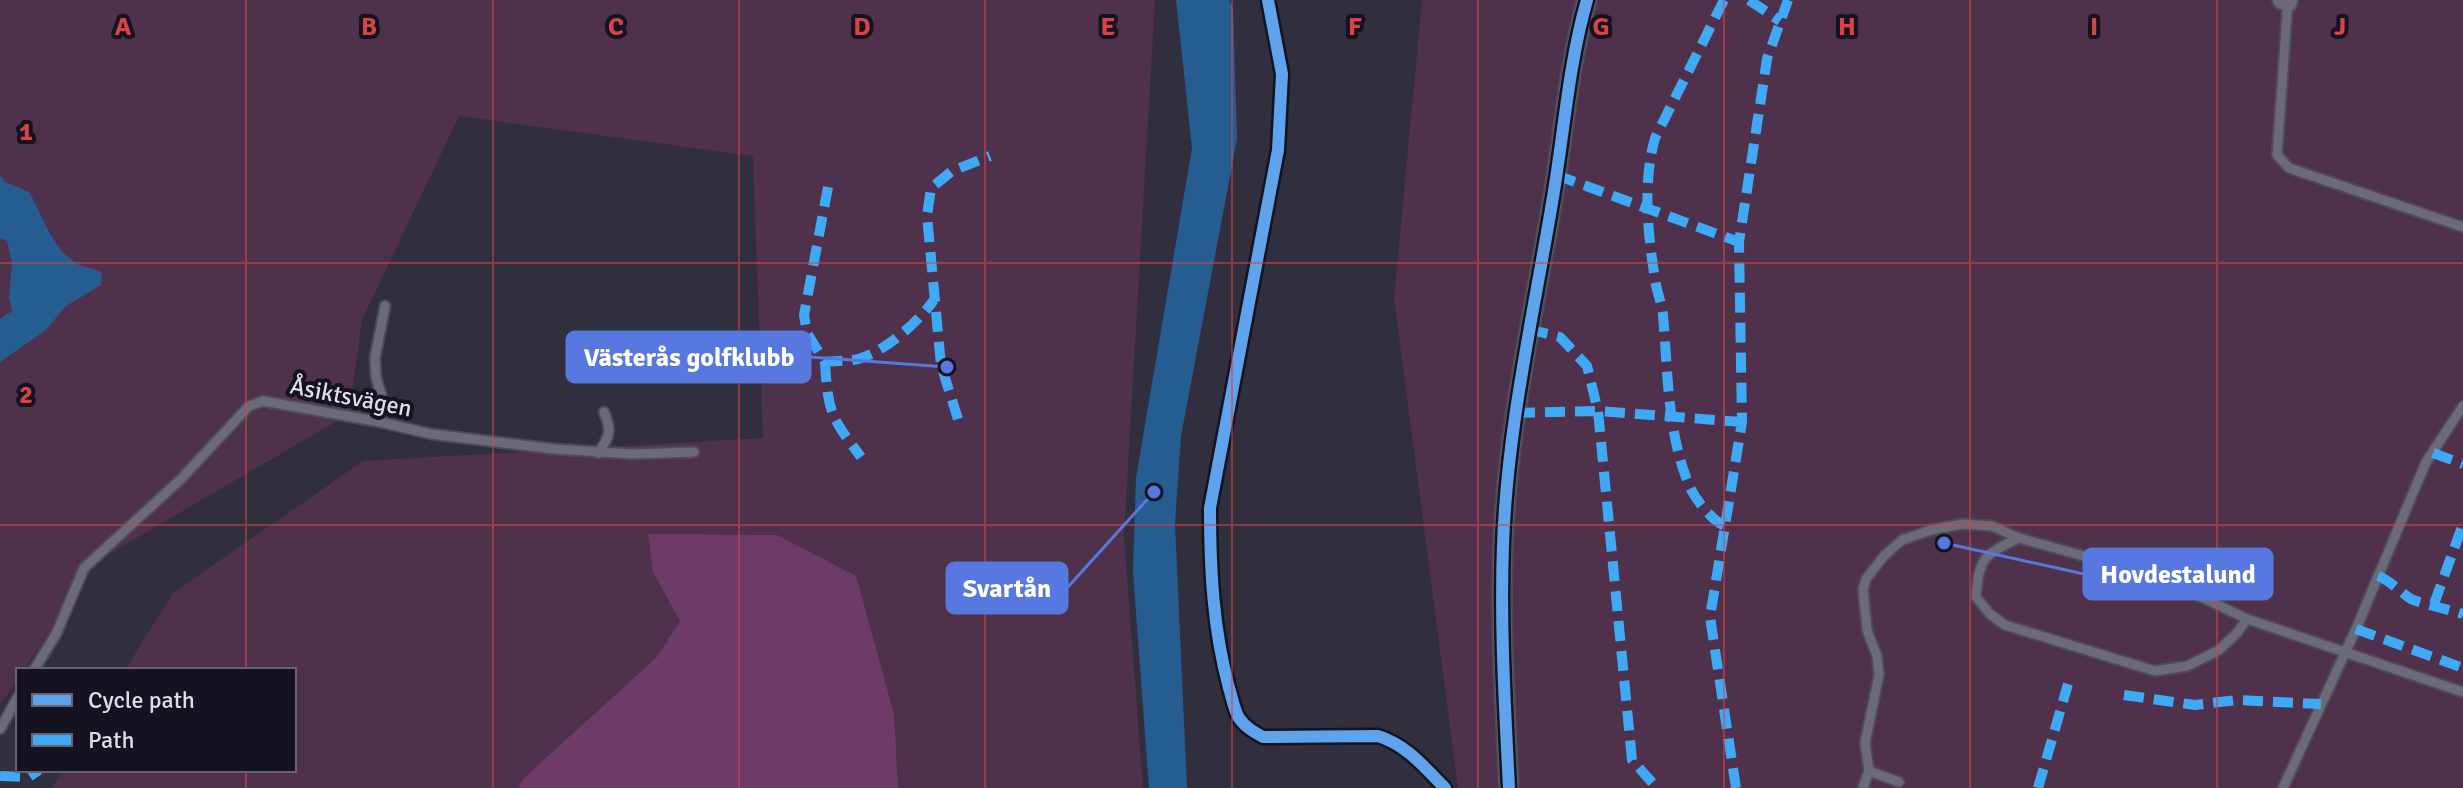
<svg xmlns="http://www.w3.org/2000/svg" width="2463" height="788" font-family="Signika,sans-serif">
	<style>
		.green { fill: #50314c }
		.forest { fill: #6e3a67 }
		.water { fill: #265d90 }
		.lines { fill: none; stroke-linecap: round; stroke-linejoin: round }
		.lane-casing { stroke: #4d4b58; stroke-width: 13 }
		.street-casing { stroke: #4d4b58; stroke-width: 22 }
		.lane { stroke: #6c6a76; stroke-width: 9 }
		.street { stroke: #6c6a76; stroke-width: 18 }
		.quiet { stroke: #3fa9f5; stroke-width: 10; stroke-dasharray: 20 10; stroke-linecap: butt }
		.cycleway-casing { stroke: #15131f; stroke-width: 17 }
		.cycleway { stroke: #60a3ed; stroke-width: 12 }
		.grid { fill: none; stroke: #d74346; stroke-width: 2; stroke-opacity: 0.55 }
		.labels { text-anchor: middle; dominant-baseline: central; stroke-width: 8; stroke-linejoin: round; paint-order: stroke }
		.street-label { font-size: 24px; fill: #dddbed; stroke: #15131f }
		.grid-label { font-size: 26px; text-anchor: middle; font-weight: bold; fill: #d74346; stroke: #15131f; stroke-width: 8; stroke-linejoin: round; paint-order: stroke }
		.leader { fill: none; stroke: #5778de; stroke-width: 3 }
		.callout-dot { fill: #5778de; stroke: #15131f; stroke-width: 3 }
		.callout { fill: #5778de; stroke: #5778de; stroke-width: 3 }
		.callout-label { font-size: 26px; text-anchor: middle; font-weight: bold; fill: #fff }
	</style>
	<rect width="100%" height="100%" fill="#312e3d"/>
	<path class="green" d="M0,0h1155l-31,536 19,252h-1091l11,-18h231v-100h-169l48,-77 190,-132 400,-23 -10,-282 -294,-40 -97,204 -13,94 -252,147 -73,109h-6v9l-18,26z
		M1422,0h1041v788h-1005l-64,-490z"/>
	<path class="forest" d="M648,534l129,1 79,41 38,138 4,74h-380l6,-10 133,-121 23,-36 -27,-49z"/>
	<path class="water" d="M1176,0h53l4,8 4,131 -56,297 -6,88 12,264h-38l-16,-216 3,-94 56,-330z
		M0,175l5,7 24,10c14,24 21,52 44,69 8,7 20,6 29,12l-1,12 -35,21 -20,24 -46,32v-43l12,-8 -3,-13 3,-35 -5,-22 -7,-3z"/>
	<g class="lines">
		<g class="lane-casing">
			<path id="lane" d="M2288,0l-11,155 12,13 174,59
				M380,422l2,-24 -6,-21 -1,-19 10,-52
				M598,453c12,-16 14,-22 6,-41
				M2019,538c-35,17 -40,19 -43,59l14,17 15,11 150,46 32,-5 32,-16 18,-17 10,-14
				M34,670l22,-36 28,-66 97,-89 68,-73 14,-5 117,21 51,12 123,15 78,5 62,-2
				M0,729l18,-32
				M1869,771l30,11
				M1863,788l6,-17 -4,-28 14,-68 -2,-19 -10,-26 -4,-41 3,-10 18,-23 18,-16 29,-10 31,-6 30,2 27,12 97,27 75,27 56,27 216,73
				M2283,788l73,-159 70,-167 37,-56"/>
		</g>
		<g class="street-casing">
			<path id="street" d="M2282,0l6,2
				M1509,788c-4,-81 -9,-162 -6,-243 4,-116 30,-228 49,-342 12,-68 16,-137 35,-203"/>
		</g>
		<use href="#lane" class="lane"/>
		<use href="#street" class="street"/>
		<path class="quiet" d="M1724,0l-69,138c-13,46 -7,99 1,147 2,10 6,20 7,30 5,56 4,117 26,170 5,13 23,36 36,41
			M1749,0l31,21
			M1556,175l183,67
			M828,187l-24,128 3,18 18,29c11,-2 22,0 33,-3 27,-7 60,-37 76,-59
			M1528,329l32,8 27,29 11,45 34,349 25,28
			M825,362c3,51 6,55 36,95
			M1515,413l83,-2 144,11
			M958,419l-17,-54 -14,-149 4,-28 21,-17 38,-15
			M2433,453l30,11
			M2378,576c13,5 22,16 33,23 8,4 40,11 52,15
			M2434,604l29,-80
			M2356,629l107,39
			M2124,695l71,10 42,-5 84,4
			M0,776l29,1 10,-7
			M1736,788l-26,-171 32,-195 -3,-180 28,-183 21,-59
			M2038,788l30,-104"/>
		<g class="cycleway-casing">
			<path id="cycleway" d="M1268,0l14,74 -4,76 -68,358c0,61 3,121 19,180 3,9 5,22 10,30 6,9 15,14 24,19l115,-1c29,9 46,31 67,52
				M1509,788c-4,-81 -9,-162 -6,-243 4,-116 30,-228 49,-342 12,-68 16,-137 35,-203"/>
		</g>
		<use href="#cycleway" class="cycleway"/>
	</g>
	<path class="grid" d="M246,0v670M493,0v788M739,0v788M985,0v788M1232,0v788M1478,0v788M1724,0v788M1970,0v788M2217,0v788M0,263h2463M0,525h2463M246,770v18"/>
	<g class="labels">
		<g class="street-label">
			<text transform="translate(351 397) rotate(11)">Åsiktsvägen</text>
		</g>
	</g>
	<g class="grid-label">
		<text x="123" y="35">A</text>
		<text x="369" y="35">B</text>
		<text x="616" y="35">C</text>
		<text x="862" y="35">D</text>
		<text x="1108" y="35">E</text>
		<text x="1355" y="35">F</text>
		<text x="1601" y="35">G</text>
		<text x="1847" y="35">H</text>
		<text x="2094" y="35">I</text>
		<text x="2340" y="35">J</text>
		<text x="26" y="140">1</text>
		<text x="26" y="403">2</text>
	</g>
	<path class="leader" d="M947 367L810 357M1944 543L2084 574M1154 492L1067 588"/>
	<g class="callout-dot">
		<circle cx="947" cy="367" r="8"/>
		<circle cx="1944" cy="543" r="8"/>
		<circle cx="1154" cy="492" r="8"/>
	</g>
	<g class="callout">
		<rect x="567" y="332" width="243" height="50" rx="8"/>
		<rect x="2084" y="549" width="188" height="50" rx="8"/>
		<rect x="947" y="563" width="120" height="50" rx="8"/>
	</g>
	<g class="callout-label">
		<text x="689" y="366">Västerås golfklubb</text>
		<text x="2178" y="583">Hovdestalund</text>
		<text x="1007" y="597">Svartån</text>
	</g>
	<rect x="16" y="668" width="280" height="104" fill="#15131f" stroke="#656371" stroke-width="2"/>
	<rect x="32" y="694" width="40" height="12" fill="#60a3ed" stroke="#656371" stroke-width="2"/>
	<text x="88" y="708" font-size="24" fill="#dddbed">Cycle path</text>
	<rect x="32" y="734" width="40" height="12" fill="#3fa9f5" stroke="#656371" stroke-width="2"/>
	<text x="88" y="748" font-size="24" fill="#dddbed">Path</text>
</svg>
